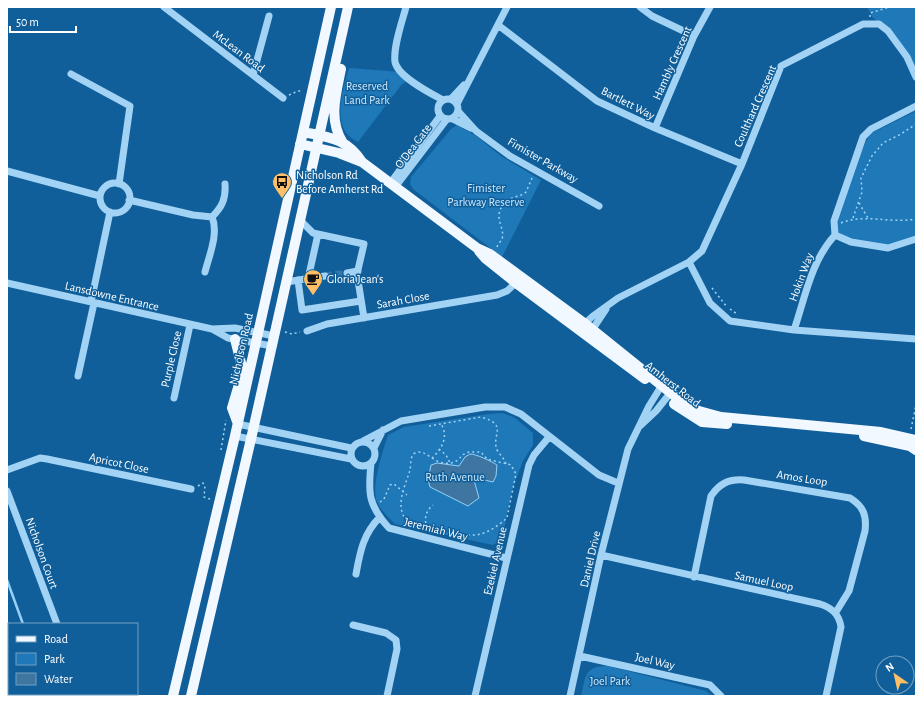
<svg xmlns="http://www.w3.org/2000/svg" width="923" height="703" font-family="'Alegreya Sans',sans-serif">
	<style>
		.green { fill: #1f78b8 }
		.water { fill: #3f76a1; stroke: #95d0f8 }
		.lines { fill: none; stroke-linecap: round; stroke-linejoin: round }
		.stream { stroke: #95d0f8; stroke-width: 2.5 }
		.minor-tunnel { stroke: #3477a9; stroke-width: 7; stroke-dasharray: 7 3.5; stroke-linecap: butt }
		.path { stroke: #a3d3f4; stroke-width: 1.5; stroke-dasharray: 2 3; stroke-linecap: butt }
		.minor { stroke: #a3d3f4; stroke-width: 7 }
		.major { stroke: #f1f8ff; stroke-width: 10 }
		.labels { text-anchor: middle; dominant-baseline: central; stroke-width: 3; stroke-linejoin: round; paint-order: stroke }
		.street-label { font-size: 12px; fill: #fff; stroke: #105f9a }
		.park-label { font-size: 12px; fill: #cce9fe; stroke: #105f9a }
		.poi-label { font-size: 12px; fill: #fff; stroke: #105f9a; text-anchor: start }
	</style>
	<rect width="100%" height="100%" fill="#105f9a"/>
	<path class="green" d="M867,7h49v66l-27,-43 -16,-12z
		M349,68l52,4 9,8 -8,4 -44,58c-3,-2 -7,-4 -10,-7 -15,-16 -4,-49 1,-67z
		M916,111v127l-29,9 -36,-6 -14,-7 -2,-12 9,-30 22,-51 6,-8z
		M457,125l19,11 25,20 40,24 -39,77 -89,-68 -3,-5 1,-7 40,-48z
		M503,413l12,5 18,15v12l-10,16 -10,26 -11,52 -9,6 -98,-21c-7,-7 -16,-15 -19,-25 -4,-16 7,-48 12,-64l16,-8 84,-13z
		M608,666l98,25 6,5h-131c5,-20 3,-30 27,-30z"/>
	<path class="water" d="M470,454c6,0 21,7 27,11l-1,11 -3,6 -18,-4 -1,2 5,18 -11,8 -38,-19 -2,-7 3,-15 6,-2 22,3 6,-9z"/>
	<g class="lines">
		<path class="stream" d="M7,580l16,44"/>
		<path class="minor-tunnel" d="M325,276l22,-3"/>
		<path class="path" d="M870,17v-4l20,-6
			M289,95l9,-4h5
			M859,203l9,15
			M853,218l9,-26 -1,-14 11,-22 11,-13 18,-9 15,-10
			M841,223c25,-10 47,1 75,-4
			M497,247c1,-3 4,-6 5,-8 4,-12 -12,-23 5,-38 5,-5 14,-4 19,-9l6,-14
			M712,288l15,19
			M730,309l7,5
			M285,332l7,2 8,-2
			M429,426l52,-9c28,8 10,17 16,33 3,5 7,8 9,14
			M911,429l5,-24
			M439,449l7,6 4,8
			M221,450l5,-30
			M432,458c9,7 24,8 30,-3l7,-3h12l6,7 24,6 5,9 -9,44c-7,6 -16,13 -26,16 -16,4 -70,-3 -78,-19 -6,-15 3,-31 7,-45 1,-5 0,-15 5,-17 7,-3 12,2 17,5 10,-9 17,-22 9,-34
			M198,486l5,-3 2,3 -1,11 6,2
			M380,502l4,-3 6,-14 4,-1 13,11
			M427,528c-3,-9 -2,-16 6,-23
			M62,694l2,2"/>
		<path class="minor" d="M164,7l119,91
			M406,7c-4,15 -13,40 -11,55 3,15 35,31 48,38
			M640,7l12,9 42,20
			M498,25l99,76 58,27 87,36
			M71,74l59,32 -11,78
			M253,75l16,-59
			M438 109a10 10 0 1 1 20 0a10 10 0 1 1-20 0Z
			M451,99l13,-14
			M457,104l50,-97
			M458,111l18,20 34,25 89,50
			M453,119l18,9
			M655,128l39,-92 16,-29
			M7,171l93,25
			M391,182l49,-66
			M100 198a15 15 0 1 1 30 0a15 15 0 1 1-30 0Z
			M396,186l51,-67
			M129,200l64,15 19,2c10,-10 14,-18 13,-33
			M300,220l13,13 51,11 -7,30 7,44
			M835,235l-1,-14 29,-84 8,-8 45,-23
			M835,235l16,7 37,6 28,-9
			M689,262l21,41 20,18 64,9 122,9
			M205,272c4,-16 14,-39 7,-55
			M347,273l11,-2
			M308,279l10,-45
			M298,280l4,30 59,-9
			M286,282l39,-6
			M7,283l205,46 16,9 44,8
			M91,302l19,-90
			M582,326l11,-10 25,-18 71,-36 13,-11 40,-87 39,-98 82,-42h16l9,7 19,26 9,20
			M212,329l23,-1 39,8
			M794,330c11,-32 17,-69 41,-95
			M307,331l20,-7 170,-29 10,-4 12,-11
			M590,333l16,-24
			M78,376l16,-73
			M174,398l16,-73
			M238,424l113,24
			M640,426l16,-15 15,-19
			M235,436l116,23
			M363,441l38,-20 84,-14h20l16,7 78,61 19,8
			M351 454a12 12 0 1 1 24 0a12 12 0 1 1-24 0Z
			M374,448l9,-18
			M371,463c-3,30 -3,42 18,65l117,30
			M7,470l33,-12 7,1 144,30
			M7,491l50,133
			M601,555l219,49c12,4 19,10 21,23l-15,69
			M356,574c4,-22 7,-40 24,-57
			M694,577l17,-81c9,-13 18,-17 33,-16l106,18c13,8 17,17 15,33l-16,60 -13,21
			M353,625l33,8 10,7 1,9 -10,47
			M580,656l130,29 11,11
			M7,658l2,-1
			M83,694l1,2
			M475,696l54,-231 5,-10 15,-18
			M570,696l31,-141 27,-106 21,-43 13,-21"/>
		<path class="major" d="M341,69c-5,25 -13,51 2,74
			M303,132c25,5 44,6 59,30
			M300,144l39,9 23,9 115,86 13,6 94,69 102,82 13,6 22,6 160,15 35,8
			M479,251l6,7 31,25 129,96
			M235,339l8,32 -11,37 6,16
			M674,404l28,18 25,2
			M864,436l46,10 6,4
			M173,696l62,-260 96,-429
			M191,696l60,-257 97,-432"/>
	</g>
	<defs>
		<g id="bus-pin" transform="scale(1)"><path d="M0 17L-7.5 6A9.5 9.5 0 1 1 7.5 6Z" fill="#ffbf67" stroke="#105f9a"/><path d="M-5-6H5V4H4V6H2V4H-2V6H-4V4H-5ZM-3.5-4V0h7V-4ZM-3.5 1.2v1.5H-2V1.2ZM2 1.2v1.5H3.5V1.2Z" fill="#111"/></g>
		<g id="cafe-pin" transform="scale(1)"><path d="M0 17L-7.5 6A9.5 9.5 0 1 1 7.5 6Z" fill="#ffbf67" stroke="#105f9a"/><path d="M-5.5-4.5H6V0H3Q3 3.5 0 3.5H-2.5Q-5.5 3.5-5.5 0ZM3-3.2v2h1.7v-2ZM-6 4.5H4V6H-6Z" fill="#111"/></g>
	</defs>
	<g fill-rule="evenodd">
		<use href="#bus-pin" x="282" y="182"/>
		<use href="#cafe-pin" x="313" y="279"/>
	</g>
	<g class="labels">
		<g class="street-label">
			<text transform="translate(239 51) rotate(37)">McLean Road</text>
			<text transform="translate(672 63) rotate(-66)">Hambly Crescent</text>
			<text transform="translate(628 103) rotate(27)">Bartlett Way</text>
			<text transform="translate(755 106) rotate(-66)">Coulthard Crescent</text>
			<text transform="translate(413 146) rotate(-53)">O'Dea Gate</text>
			<text transform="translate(543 160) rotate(30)">Fimister Parkway</text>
			<text transform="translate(801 277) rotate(-70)">Hokin Way</text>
			<text transform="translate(112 296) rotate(13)">Lansdowne Entrance</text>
			<text transform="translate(403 300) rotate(-10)">Sarah Close</text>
			<text transform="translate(241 349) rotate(-77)">Nicholson Road</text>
			<text transform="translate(171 359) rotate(-77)">Purple Close</text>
			<text transform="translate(673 384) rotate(38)">Amherst Road</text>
			<text transform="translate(119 463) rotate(12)">Apricot Close</text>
			<text transform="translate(802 478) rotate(9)">Amos Loop</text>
			<text transform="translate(436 529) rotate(14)">Jeremiah Way</text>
			<text transform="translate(42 553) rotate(70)">Nicholson Court</text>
			<text transform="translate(590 559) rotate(-77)">Daniel Drive</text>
			<text transform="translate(495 561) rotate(-77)">Ezekiel Avenue</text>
			<text transform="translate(764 581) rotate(12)">Samuel Loop</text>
			<text transform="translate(655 661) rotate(13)">Joel Way</text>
		</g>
		<g class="park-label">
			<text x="367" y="86">Reserved<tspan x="367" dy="14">Land Park</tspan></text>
			<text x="486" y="188">Fimister<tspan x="486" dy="14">Parkway Reserve</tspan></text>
			<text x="455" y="477">Ruth Avenue</text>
			<text x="610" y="681">Joel Park</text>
		</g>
		<g class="poi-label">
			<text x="296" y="175">Nicholson Rd<tspan x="296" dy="14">Before Amherst Rd</tspan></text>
			<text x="327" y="279">Gloria Jean's</text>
		</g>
	</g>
	<rect width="923" height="703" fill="none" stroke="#ffffff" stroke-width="16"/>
	<rect x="8" y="623" width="130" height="72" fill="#105f9a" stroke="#709fc2"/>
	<rect x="16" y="636" width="20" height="6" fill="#f1f8ff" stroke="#709fc2"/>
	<text x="44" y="643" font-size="12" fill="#ffffff">Road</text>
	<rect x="16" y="653" width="20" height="12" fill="#1f78b8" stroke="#709fc2"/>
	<text x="44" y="663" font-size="12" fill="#ffffff">Park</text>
	<rect x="16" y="673" width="20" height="12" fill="#3f76a1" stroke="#709fc2"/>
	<text x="44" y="683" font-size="12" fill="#ffffff">Water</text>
	<g transform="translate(895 675) rotate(326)"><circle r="19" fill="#105f9a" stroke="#709fc2"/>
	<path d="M0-3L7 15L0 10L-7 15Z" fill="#ffbf67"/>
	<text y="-6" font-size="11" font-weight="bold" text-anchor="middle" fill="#ffffff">N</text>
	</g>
	<path d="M10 26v6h66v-6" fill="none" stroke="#ffffff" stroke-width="2"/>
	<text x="16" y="26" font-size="12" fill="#ffffff" stroke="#105f9a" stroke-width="3" paint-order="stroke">50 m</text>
</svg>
